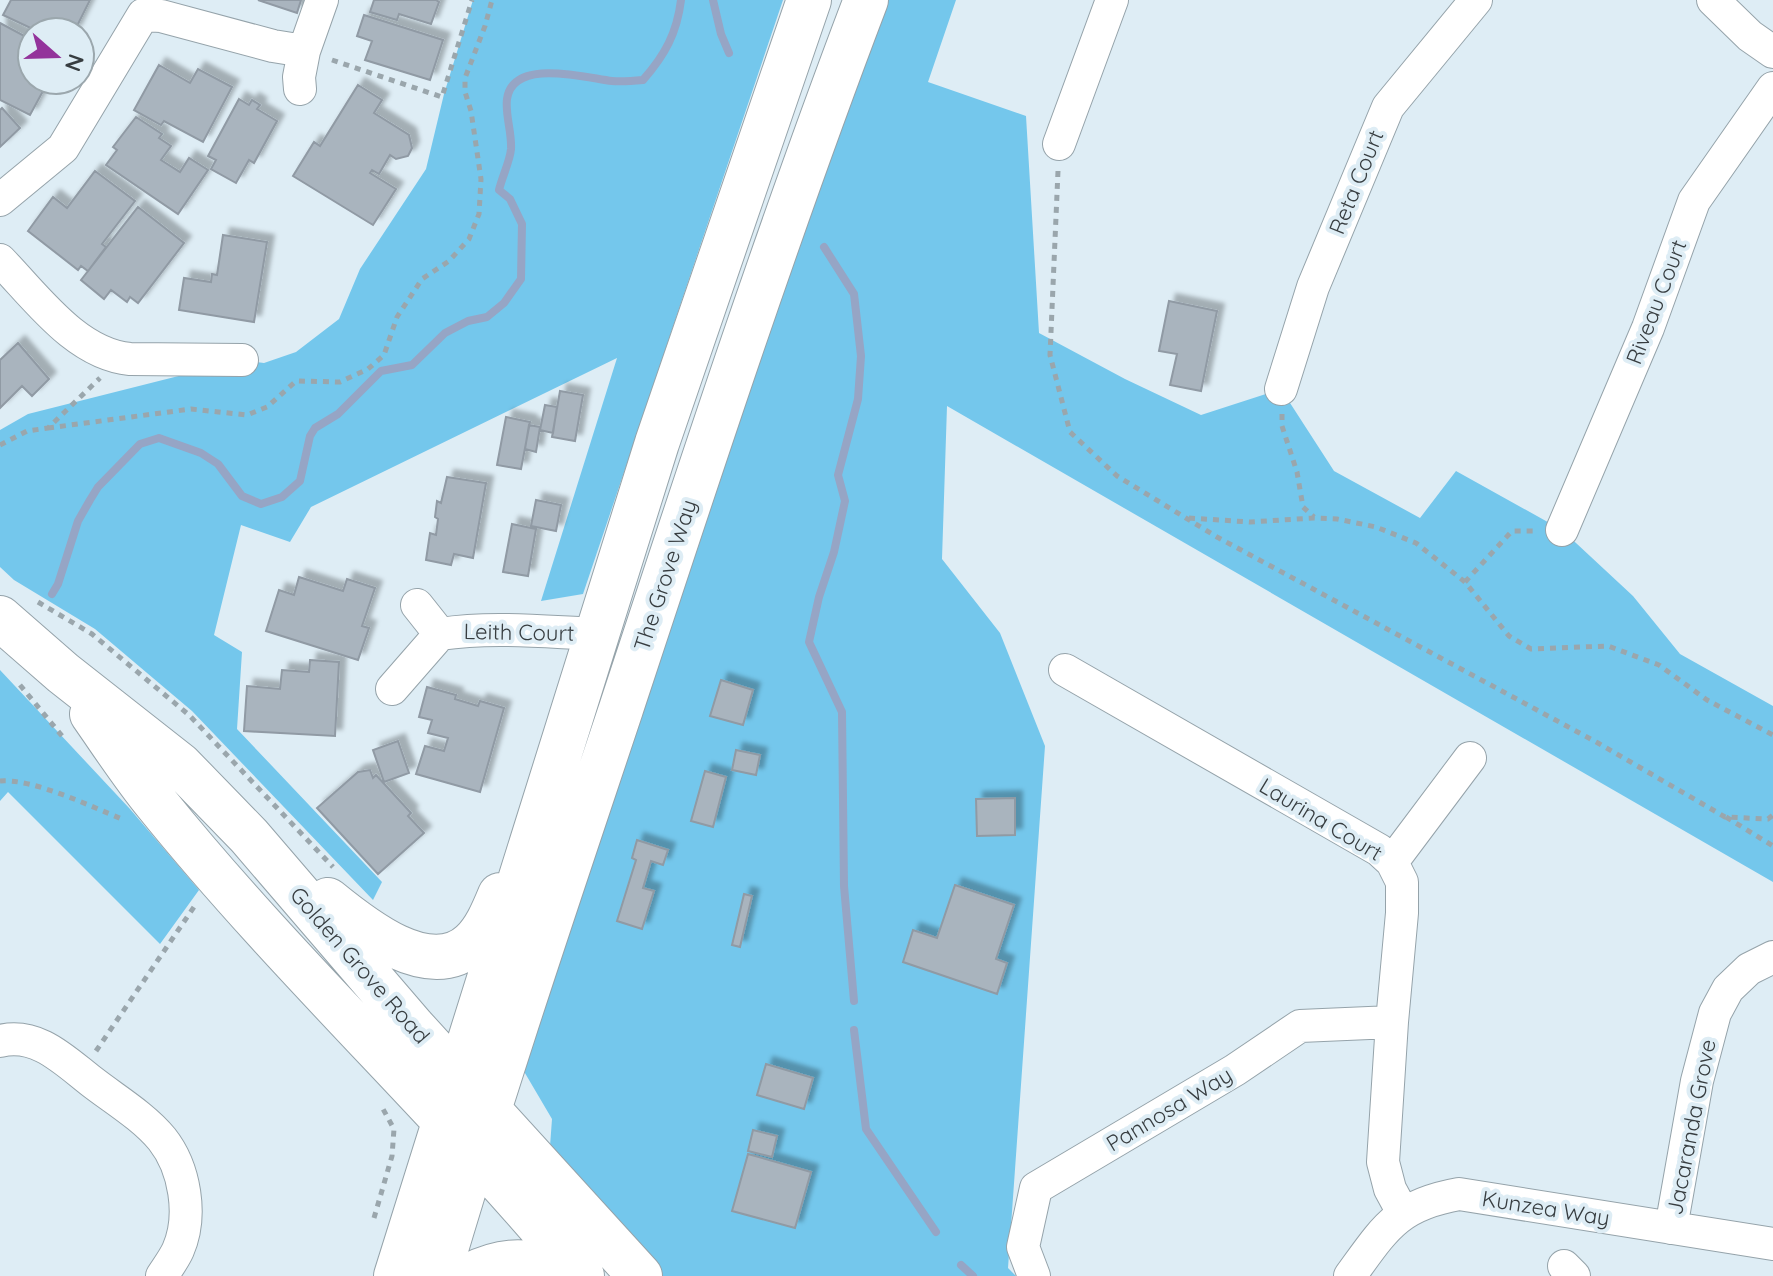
<svg xmlns="http://www.w3.org/2000/svg" width="1773" height="1276" font-family="Quicksand,sans-serif">
	<style>
		.green { fill: #74c7ec }
		.lines { fill: none; stroke-linecap: round; stroke-linejoin: round }
		.stream { stroke: #96a5c5; stroke-width: 8 }
		.building { fill: #a9b4be; stroke: #909aa4; stroke-width: 2; filter: url(#shadow) }
		.street-casing { stroke: #95a3aa; stroke-width: 34 }
		.secondary-casing { stroke: #95a3aa; stroke-width: 46 }
		.path { stroke: #9aa6ac; stroke-width: 5; stroke-dasharray: 6 6; stroke-linecap: butt }
		.street { stroke: #fff; stroke-width: 32 }
		.secondary { stroke: #fff; stroke-width: 44 }
		.labels { text-anchor: middle; dominant-baseline: central; stroke-width: 8; stroke-linejoin: round; paint-order: stroke }
		.street-label { font-size: 22px; fill: #373d40; stroke: #deedf5 }
	</style>
	<defs>
		<filter id="shadow"><feDropShadow dx="7" dy="-7" stdDeviation="2" flood-color="#0004"/></filter>
	</defs>
	<rect width="100%" height="100%" fill="#deedf5"/>
	<path class="green" d="M473,0h310l-200,594 -42,7 76,-243 -306,149 -21,35 -49,-17 -27,110 28,17 -5,77 145,153 -9,18 -181,-189 -97,-82 -81,-49 -14,-13v-137l28,-16 214,-54 22,3 32,-11 43,-33 21,-50 66,-100 18,-75z
		M864,0h92l-28,82 98,34 13,217 86,46 76,36 80,-26 53,82 86,47 36,-47 106,59 71,66 47,58 93,52v176l-826,-476 -5,153 58,74 45,113 -37,522 8,8h-389l-79,-102 4,-55 -40,-68z
		M0,670l130,139 69,81 -39,54 -152,-152 -8,9z"/>
	<g class="lines">
		<path class="stream" d="M713,0l8,34 8,19
			M824,247l30,47 7,62 -3,43 -20,76 7,26 -11,51 -15,45 -10,45 33,70 2,174 10,115
			M52,594l6,-10 20,-63 12,-21 8,-13 42,-43 19,-6 42,15 17,11 24,32 19,8 21,-7 18,-16 10,-45 5,-8 23,-14 43,-43 31,-6 33,-32 23,-12 19,-4 17,-14 17,-24 1,-55 -12,-25 -11,-9c3,-13 11,-29 12,-41 1,-17 -6,-34 -4,-50 6,-42 79,-21 105,-18 10,1 21,0 31,-1 22,-25 34,-47 38,-80
			M854,1030l12,99 70,103
			M961,1265l12,11"/>
	</g>
	<path class="building" d="M11,0h79l-16,32h-35l-36,-17z
		M258,0h43l-4,13z
		M374,0h62l3,2 -8,22 -32,-10 -2,6 -27,-8z
		M364,15l79,25 -13,40 -65,-20 7,-19 -15,-5z
		M0,23l32,17v40h17l-19,35 -30,-15z
		M159,65l31,18 8,-14 34,18 -29,55 -39,-21 -3,4 -27,-15z
		M358,85l24,15 -8,13 35,22 3,13 -4,8 -12,3 -6,-4 -11,19 -7,-4 -2,3 26,16 -23,36 -80,-49 21,-34 6,4z
		M239,99l10,6 3,-5 8,5 -3,4 20,12 -23,42 -5,-3 -13,23 -25,-14 5,-9 -8,-4z
		M2,108l18,20 -20,19v-37z
		M136,117l26,17 -3,4 12,8 -10,14 19,12 9,-14 19,12 -30,44 -72,-49 11,-15 -4,-3z
		M95,171l40,30 -33,43 4,3 -18,24 -7,-5 -3,4 -50,-39 25,-34 14,11z
		M138,207l46,36 -46,60 -8,-6 -3,5 -16,-12 -7,9 -23,-19z
		M223,235l44,7 -13,80 -75,-12 5,-32 27,4 1,-8 5,1z
		M1169,301l48,10 -16,80 -31,-6 7,-31 -18,-3z
		M18,343l31,36 -17,17 -10,-10 -22,22v-48z
		M560,391l23,4 -8,46 -23,-4z
		M545,405l12,2 -4,26 -13,-3z
		M506,417l24,5 -9,47 -24,-4z
		M529,425l11,2 -4,25 -11,-3z
		M447,477l39,6 -13,75 -19,-4 -3,11 -25,-5 4,-27 6,2 2,-16 -3,-2 2,-16 4,2z
		M536,500l25,5 -5,26 -25,-5z
		M512,524l24,5 -8,47 -25,-4z
		M299,577l44,14 4,-12 28,9 -13,38 7,2 -11,32 -92,-29 13,-41 15,5z
		M310,660l29,2 -4,74 -91,-5 3,-45 33,3 2,-19 27,2z
		M721,680l32,10 -10,35 -33,-9z
		M427,687l29,8 -1,4 23,7 2,-5 24,7 -24,84 -64,-18 9,-28 19,5 4,-13 -20,-5 4,-13 -13,-3z
		M398,741l11,32 -25,9 -11,-32z
		M736,750l24,5 -4,20 -24,-5z
		M370,770l3,8 3,-3 35,38 -3,3 16,17 -46,41 -61,-66 41,-36z
		M705,771l21,6 -13,50 -22,-6z
		M1015,798v37l-38,1 -1,-37z
		M637,840l31,10 -5,15 -12,-4 -8,27 11,3 -12,38 -25,-8 19,-61 -4,-2z
		M955,885l59,20 -18,54 11,4 -10,31 -94,-32 10,-32 24,8z
		M744,894l8,2 -12,51 -8,-2z
		M766,1064l47,14 -9,31 -47,-14z
		M753,1130l24,6 -5,21 -24,-6z
		M748,1154l63,18 -16,56 -63,-17z"/>
	<g class="lines">
		<g class="street-casing">
			<path id="street" d="M1713,0l37,36 23,16
				M300,89l-1,-12 5,-26
				M1059,144l53,-144
				M0,200l63,-52 80,-133 18,1 112,30 31,5 18,-51
				M0,260c36,37 76,94 130,99l112,1
				M1281,389l32,-102 75,-180 88,-107
				M1562,530l86,-202 46,-127 79,-113
				M417,605l23,29
				M1065,670l314,180 13,12 10,20v31l-10,109 -9,140 7,27 13,24
				M392,689l48,-55c53,-8 105,-2 158,0
				M1392,862l78,-104
				M0,1041c37,-9 64,19 91,40 23,18 52,35 71,58 23,29 31,77 16,111 -4,9 -11,18 -16,26
				M1671,1228l26,-147 18,-68 13,-24 21,-20 24,-12
				M1564,1266l10,10
				M1034,1276l-11,-29 13,-59 199,-118 65,-44 92,-4
				M1350,1276c35,-48 47,-71 109,-82l314,50"/>
		</g>
		<g class="secondary-casing">
			<path id="secondary" d="M0,618l63,55 117,92 69,71 164,191 227,249
				M92,714c21,30 41,61 64,89 133,165 291,310 426,473
				M328,900c33,27 102,83 144,43 13,-12 21,-31 28,-48
				M396,1276l261,-833 152,-443
				M438,1276c56,-190 120,-378 183,-567 78,-237 156,-475 245,-709
				M468,1276c31,-16 62,-21 93,0"/>
		</g>
		<path class="path" d="M332,60l110,37 30,-97
			M1058,171l-8,184 20,77 47,44 100,61 381,206 127,74 43,2 5,-4
			M1282,414v12l15,46 6,35 11,10
			M48,428l143,-19 56,6 20,-8 29,-26 44,1 28,-13 16,-14 13,-38 25,-38 27,-18 20,-22 10,-25 2,-35 -10,-68 -6,-19v-14l20,-52 7,-26
			M0,445l27,-14 21,-3 52,-50
			M1189,518l61,4 64,-4 23,1 39,8 40,16 49,39 44,54 22,13 77,-3 51,19 48,35 66,35
			M1465,582l47,-51h22
			M38,602l54,32 97,81 144,152
			M20,685l42,51
			M0,781c32,-3 92,26 122,38
			M1726,817l47,29
			M96,1051l100,-147
			M374,1218l18,-62 2,-27 -11,-20"/>
		<use href="#street" class="street"/>
		<use href="#secondary" class="secondary"/>
	</g>
	<g class="labels">
		<g class="street-label">
			<text transform="translate(1356 182) rotate(-68)">Reta Court</text>
			<text transform="translate(1656 302) rotate(-69)">Riveau Court</text>
			<text transform="translate(665 575) rotate(-72)">The Grove Way</text>
			<text transform="translate(519 632) rotate(1)">Leith Court</text>
			<text transform="translate(1321 819) rotate(31)">Laurina Court</text>
			<text transform="translate(360 965) rotate(49)">Golden Grove Road</text>
			<text transform="translate(1169 1109) rotate(-31)">Pannosa Way</text>
			<text transform="translate(1691 1127) rotate(-79)">Jacaranda Grove</text>
			<text transform="translate(1546 1208) rotate(9)">Kunzea Way</text>
		</g>
	</g>
	<g transform="translate(56 56) rotate(110)"><circle r="38" fill="#deedf5" stroke="#9ba7ad" stroke-width="2"/>
	<path d="M0-6L14 30L0 20L-14 30Z" fill="#93339b"/>
	<text y="-12" font-size="22" font-weight="bold" text-anchor="middle" fill="#373d40">N</text>
	</g>
</svg>
